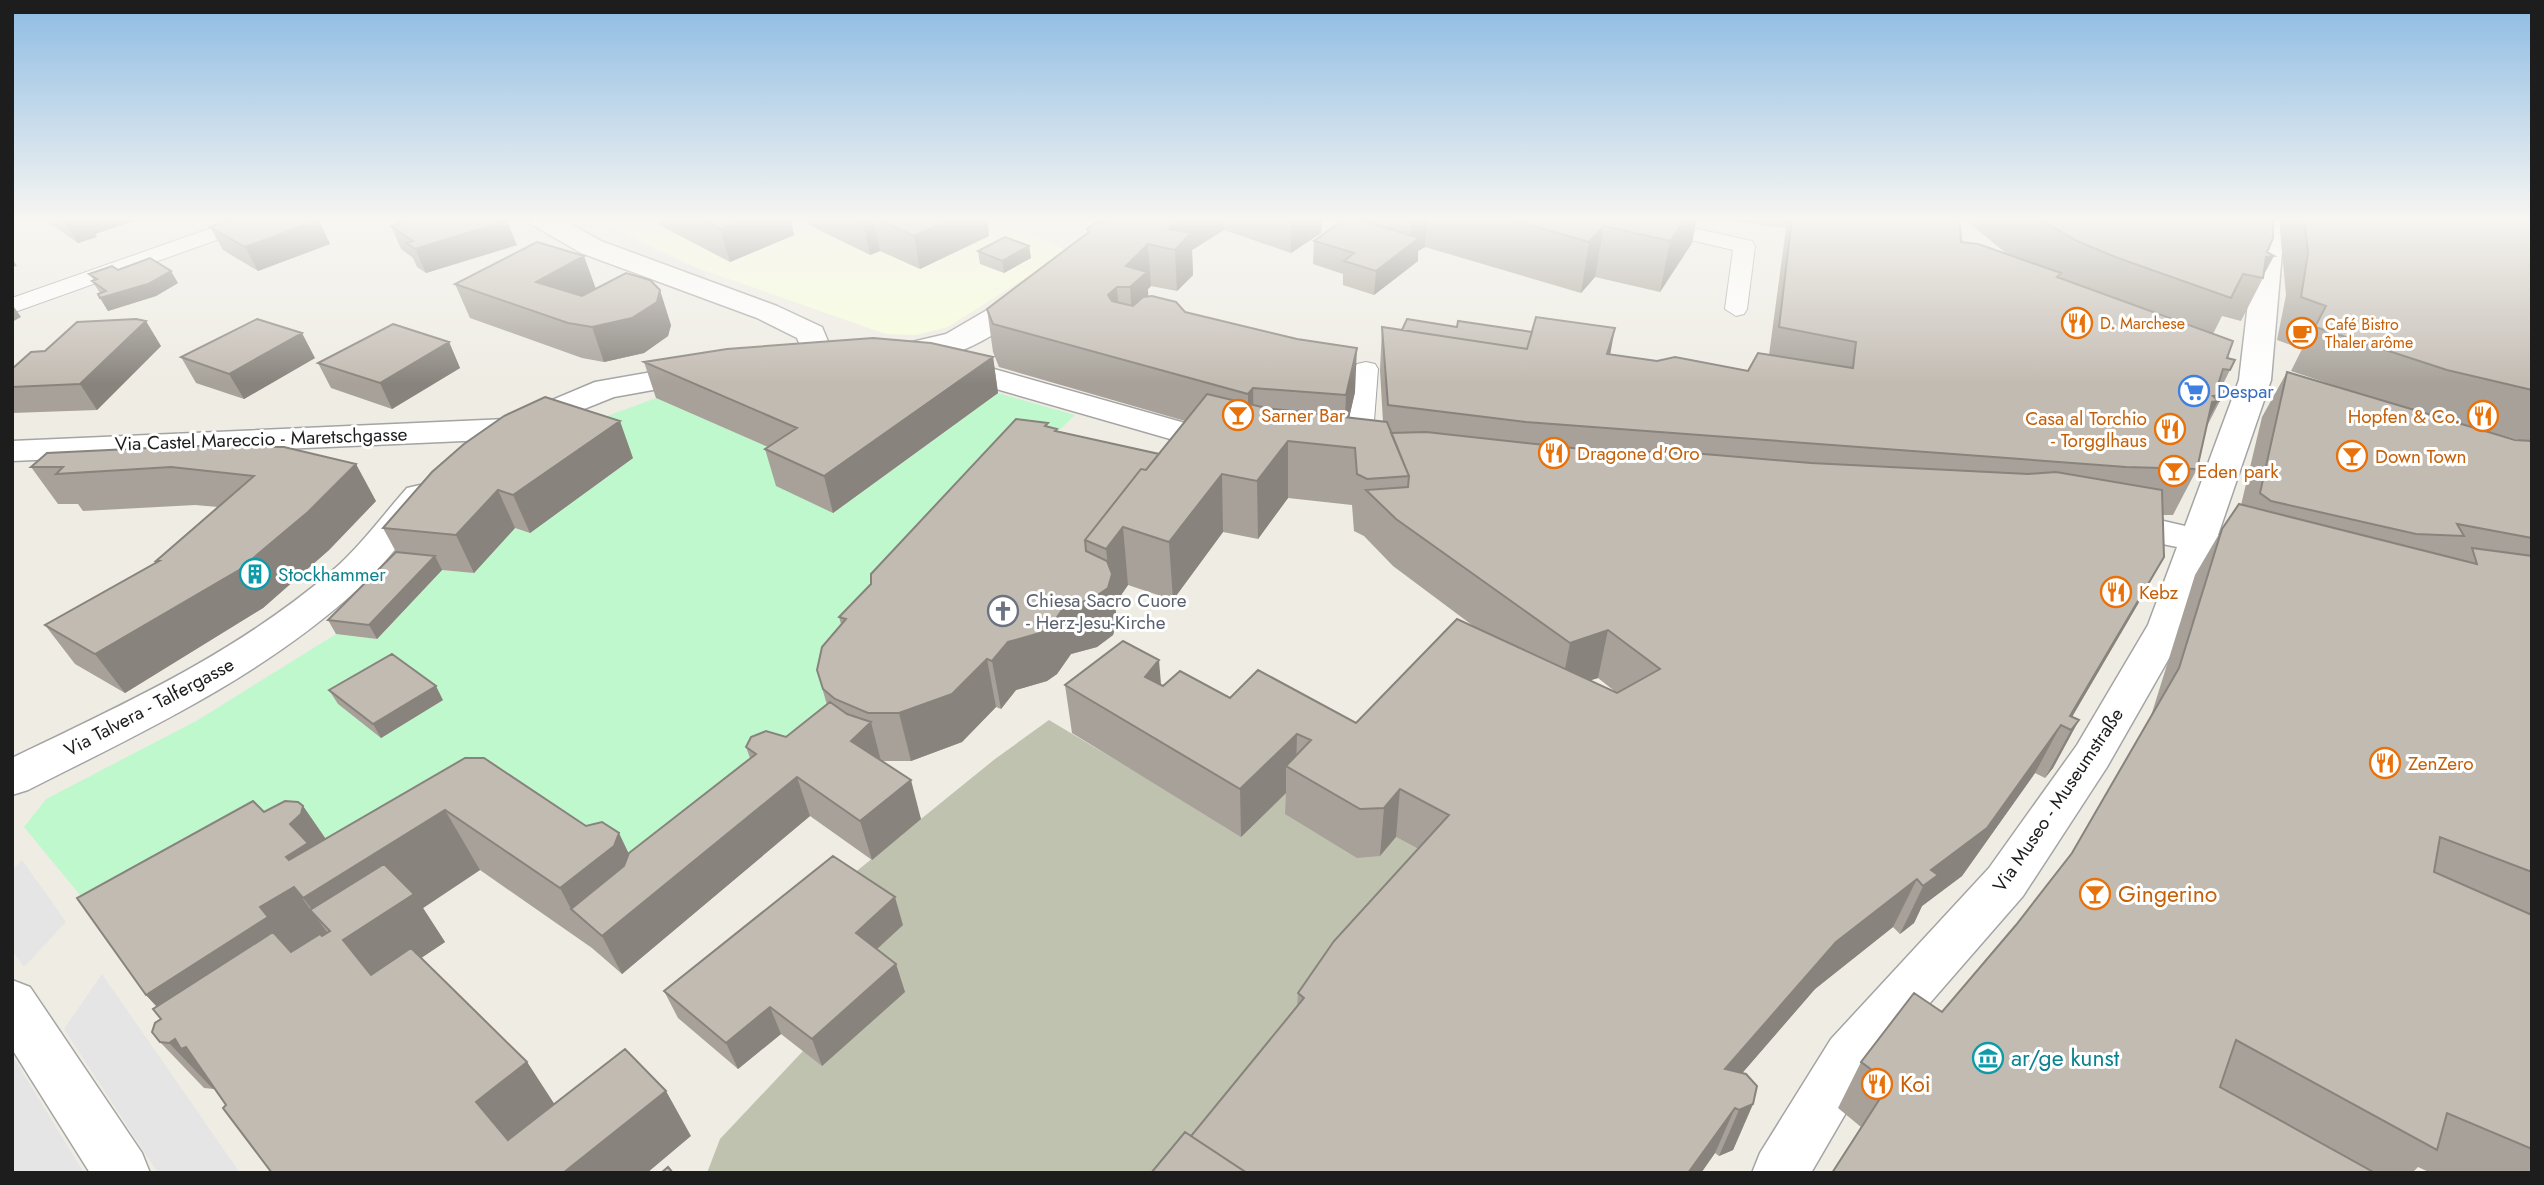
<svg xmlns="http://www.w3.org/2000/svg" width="2544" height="1185" font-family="Jost,sans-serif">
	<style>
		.education { fill: #f8fedb }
		.construction { fill: #bfc2ae }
		.park { fill: #c0f8cd }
		.parking { fill: #e5e5e5 }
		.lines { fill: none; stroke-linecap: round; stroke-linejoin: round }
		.lane-casing { stroke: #a4a4a4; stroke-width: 2 }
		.street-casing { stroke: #a4a4a4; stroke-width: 3 }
		.lane { fill: #fff; fill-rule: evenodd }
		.street { fill: #fff; fill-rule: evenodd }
		.wall { fill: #a7a199; fill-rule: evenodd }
		.shaded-wall { fill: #88837d }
		.building { fill: #c2bbb2; stroke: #88837d; stroke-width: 2 }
		.labels { text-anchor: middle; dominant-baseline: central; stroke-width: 6; stroke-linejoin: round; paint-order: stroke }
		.far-food-label { font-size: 16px; fill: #c56008; stroke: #fff; text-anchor: start }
		.shop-label { font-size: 19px; fill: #366cbe; stroke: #fff; text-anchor: start }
		.food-label { font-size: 19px; fill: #c56008; stroke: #fff; text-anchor: start }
		.street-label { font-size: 19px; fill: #1d1d1d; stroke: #fff }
		.culture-label { font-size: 19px; fill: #0d838f; stroke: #fff; text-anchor: start }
		.worship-label { font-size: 19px; fill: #5b616d; stroke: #fff; text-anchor: start }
		.near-food-label { font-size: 23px; fill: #c56008; stroke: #fff; text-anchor: start }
		.near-culture-label { font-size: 23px; fill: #0d838f; stroke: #fff; text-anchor: start }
	</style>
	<rect width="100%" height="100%" fill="#eeece3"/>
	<path class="education" d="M593,218h404l71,33 -120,76 -32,8 -30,-1 -186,-65z"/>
	<path class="construction" d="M1049,720l117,70 130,-7 84,73 16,-19 47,26 -242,310h-494l13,-34 83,-88 62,-91 37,-35 -60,-42 153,-124z"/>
	<path class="park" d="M998,393l77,22 -52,50 -190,238 -186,189 -131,-74 -385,139 -107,-130 22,-28 152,-79 138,-86 41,5 65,-69 32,3 41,-45 15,5 103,-75 -74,-24 97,-36 151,66 26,49z"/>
	<path class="parking" d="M622,237l84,36 -6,13 -87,-33z
		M22,860l44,62 -42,45 -12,-17v-80z
		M102,974l138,199h-82l-94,-144z
		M12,1055l72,118h-72z"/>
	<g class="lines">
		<g class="lane-casing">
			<path id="lane" d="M240,218h30l-3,4 -255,91v-15z
				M1611,218h37l104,23 3,5 -8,63 -3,5 -8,2 -11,-7 8,-59 -119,-28z
				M1366,362l9,2 3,5 -7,91 -4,6h-18l-4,-6 9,-91 3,-5z"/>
		</g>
		<g class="street-casing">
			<path id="street" d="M527,218h33l41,23 176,65 45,21 13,31 -5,7 -11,2 -11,-2 -11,-27 -40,-20 -176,-65 -50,-29z
				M2254,218h26l2,34 -11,128 -53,155 59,15 6,8 -6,8 -13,4 -53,-14 -23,69 -81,142 -84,129 -154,177 -58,100h-59l8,-20 71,-114 158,-171 88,-123 71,-120 29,-78 -78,-16 -5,-8 5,-8 13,-3 26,3 47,11 54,-146 15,-128z
				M1033,286l10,3 5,6 -5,6c-37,27 -99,71 -148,59l-4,-7 4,-7 51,-12 77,-45z
				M948,356l290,82 5,7 -5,7 -12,3 -289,-83 -5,-7 5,-7z
				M703,363l11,2 5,7 -5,7 -100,18 -105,42 -497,22v-20l495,-22 88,-37z
				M420,485l13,3 5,8 -5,8c-24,27 -47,60 -74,84 -97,89 -215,143 -331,202l-16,5v-37c114,-55 223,-104 320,-187 28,-24 51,-56 75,-83z
				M12,980l18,7 112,166 8,20h-60l-78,-124z"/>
		</g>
		<use href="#lane" class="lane"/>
		<use href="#street" class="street"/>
	</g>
	<path class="wall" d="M45,218h98l-48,16 2,3 -19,6 -30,-21z
		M657,218h144l-10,4 3,13 -64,27 -71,-37z
		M805,218h182l2,18 -69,33 -40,-18 -10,4 -61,-30 -2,-6z
		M1110,218h212l-1,15 -30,20 -67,-23 -32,20 1,25 -16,16 -26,-5 -3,3v8l37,15 170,80 -6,26 34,4 -3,-52 2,-43 275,34 91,10 21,-16 17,-127 -76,-10h246l5,20 4,5 42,11 -44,-36h310l-10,60 -22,43 -19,-5 -9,18 17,25v11l-9,18 2,7 -17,33 -9,41 -24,46h-10l-25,89 -66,113 7,3 -26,48 -8,10 -10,-5 -73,103 -40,30 -8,17 -14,11 -7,-7 -78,62 -73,84 11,31 -20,46 -14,6 -4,-3 -14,20h-550l40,-37 106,-129 1,-14 120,-144 -22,-12 -16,19 -23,2 -72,-44 1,-21 -45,44 -169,-104 -7,-48h96l195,38 120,-95 -83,-62 -29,-30 -10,-5 -2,-26 -64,-7 -30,41 -35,-7 -50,68 -45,-15 -13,19 2,17 -4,14 -16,12 -26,7 -14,20 -10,7 -31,9 -15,19 -5,-2 -34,35 -51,19h-29l39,58 -49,41 -62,-44 -188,158 -30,-26 -112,-78 -57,38 22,34 -24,16 106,104 27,42 137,32 -465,-31 -12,-16 -10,-1 -44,-46 1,-23 -4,-12 -11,-12 118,-183 39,-6 23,33 139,-81 164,95 121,-95 -4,-11 40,-10 41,-32 -10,-35 24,-46 -2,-7 209,-190 9,2v2l102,23 26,-33 -186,-54 -6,-15 -6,-43 101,-75 -1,-5 17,-7zM1598,678l19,15 -27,-13z
		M1338,218h359l-5,25 -32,49 -65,-15 -14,16 -156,-46 -7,4v10l-44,34 -31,-10v-11l-30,-10 1,-23 30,-22z
		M2279,218h253v955h-101l-13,-6 -6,6h-580l29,-46 -23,-19 23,-46 81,-50 74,-87 53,-68 82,-141 44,-141 27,-46 19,-24 21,-88 25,-45 61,18 -57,-19 11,-22 -25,-9 9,-45zM2489,432l34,9 -8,-1z
		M391,226l126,19 -91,28 -9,-6 -4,-9 -12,-9z
		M210,227l120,17 -72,27 -35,-21z
		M1029,246l2,12 -27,15 -24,-9 -2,-13z
		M118,270l60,13 -22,13 -48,15 -10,-17 2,-1 -8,-12 2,-1 -5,-6z
		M455,284l141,5 75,36 -3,11 -24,17 -40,9 -22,-4 -112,-40z
		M449,342l11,26 -68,41 -61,-21 -13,-25z
		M161,346l-64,64 -85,3v-44z
		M181,357l134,1 -71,41 -48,-16z
		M993,357l5,36 -165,120 -57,-27 -11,-37 3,-2 -112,-49 -12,-36z
		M191,446l185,55 -47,49 -66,58 -138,85 -50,-29 -30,-39 112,-62 -1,-2 62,-54 -23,-2 -112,6 -5,-7h-20l-27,-37z
		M633,458l-103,75 -15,-5 -41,45 -32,-3 -65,69 -41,-5 -8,-14 68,-68 -13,-24 49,-56z
		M329,690l114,10 -62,38 -43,-34z
		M903,925l-26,24 19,15 9,28 -83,74 -41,-32 -43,35 -60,-51 -14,-27z"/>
	<path class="shaded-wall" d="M69,218h74l-48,16 2,3 -19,6 -14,-23z
		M747,218h54l-10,4 3,13 -64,27 -10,-33z
		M871,218h2l7,33 -10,4 -7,-33z
		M953,218h34l2,18 -69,33 -6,-33z
		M1180,218h44v12l-32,20 1,25 -16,16 -2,-41 -7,-21z
		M1291,218h31l-1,15 -30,20z
		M1412,218h15l-2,29 -7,4v10l-44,34 2,-24 34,-26z
		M1686,218h11l-5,25 -32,49 10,-51z
		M319,220l11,24 -72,27 -13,-24z
		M507,221l10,24 -91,28 -11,-24z
		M1604,226l-9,51 -14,16 8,-51z
		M1148,244l3,42 -3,3 1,25 -16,15 -3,-42 -4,-21z
		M1029,246l2,12 -27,15 -2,-12z
		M584,256l12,33 -47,27 -13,-34z
		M2274,256l-12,22 4,-21z
		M12,258l5,8 -5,1z
		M171,271l7,12 -22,13 -48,15 -8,-13z
		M1117,287l3,43 -12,-35z
		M660,290l11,35 -3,11 -24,17 -40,9 -12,-35z
		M12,304l9,13 -9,5z
		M146,321l15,25 -64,64 -17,-26z
		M1615,328l-8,44v-18z
		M302,333l13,25 -71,41 -15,-25z
		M449,342l11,26 -68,41 -12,-26z
		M1357,348l-2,44 -11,48 2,-45z
		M993,357l5,36 -165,120 -9,-37z
		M1253,388l1,45 -6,6v-45z
		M2218,401l-23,45 17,-44z
		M620,421l13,37 -103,75 -17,-38z
		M1288,441v57l-30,41 -1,-58z
		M356,464l20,37 -47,49 -66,58 -138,85 -30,-39z
		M1222,474l1,58 -50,68 -4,-58z
		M498,490l17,38 -41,45 -18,-38z
		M1123,527l5,58 -13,19 2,17 -4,14 -16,12 -26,7 -14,20 -10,7 -31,9 -15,19 -9,-48 16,-19 56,-35 46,-24 -4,-34z
		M435,556l7,14 -65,69 -8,-14z
		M2164,557l-26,47 -72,123h-2z
		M1608,630l-10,48 -37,12 9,-47z
		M987,659l9,48 -34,35 -51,19 -12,-48z
		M1159,660l4,48 -18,-31z
		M436,686l7,14 -62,38 -8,-14z
		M2079,720l-26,48 -8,10 26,-48z
		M871,722l10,39 -30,-20z
		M2061,725l-26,48 -73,103 -40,30 -8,17 -14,11 31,-64z
		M1297,734l-1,38 -10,-6v27l-45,44 -1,-48z
		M797,777l13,39 -188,158 -20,-38 -31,-27 -11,-21 59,-55 28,59z
		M911,780l10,39 -49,41 -12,-39z
		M1400,789l-4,48 -16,19 4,-48z
		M303,806l41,60 101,-56 35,60 -57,38 22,34 -67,45 -56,-65 -19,-24 -17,-41 4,-33z
		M1917,879l-24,48 -78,62 -109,126 19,-46 111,-127z
		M294,887l44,60 -138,106 -54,-58 114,-88z
		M895,897l8,28 -38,35 -9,-27z
		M896,964l9,28 -83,74 -10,-27z
		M770,1007l11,27 -43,35 -12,-26z
		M175,1039l11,8 31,40 -4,2 -44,-46z
		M527,1062l30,46 -48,39 -33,-45z
		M666,1091l25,45 -44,37h-84z
		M1753,1104l-20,46 -14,6 20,-46z
		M1735,1108l-20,45 -14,20h-13z"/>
	<path class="building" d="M234,218h80l5,2 -74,27 -35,-20z
		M415,218h88l4,3 -92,28 -8,-6 6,-2 -22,-15z
		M699,218h48l-27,11z
		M855,218h16l-8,4z
		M874,218h79l-39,18z
		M1110,218h70l-12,11 23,4 -16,17 -27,-6 -22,22 21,6 -17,15h-13l-9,8 4,6 21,5 10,-9 9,-1 24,6 9,10 112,27 60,9 -11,47 -93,-7 -5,6 -255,-70 -6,-15 102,-77 -2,-3 8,-6 9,-1z
		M1346,218h8l65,20 -43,33 -32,-10 10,-8 -40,-12z
		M1505,218h181l-16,23 -66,-15 -15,16z
		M1792,218h164l4,8 1,16 17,2 83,29 -4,4 176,64 -6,17 8,2 -5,10 -7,-1 -5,16 6,6 -1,4 -10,1 5,5 -6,1 -15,67 -71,-2 -600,-45 -138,-17 -6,-78 145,22 9,-32 79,11 -8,26 50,7 18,-4 73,14 10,-18 95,15 3,-26 -77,-15z
		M2032,218h241v20l-6,14 7,4 -8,1 -3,21 -20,-4 -12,24 -113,-40 -41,-17 -40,-23z
		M2304,218h228v172l-85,-20 -132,-43 11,-21 -25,-9 7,-44z
		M1005,237l24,9 -27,15 -24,-10z
		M537,242l47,14 -48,26 46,14 44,-23 24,7 10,10 -3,12 -25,16 -40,9 -24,-4 -113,-39z
		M150,258l21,13 -23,13 -48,14 -2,-4 8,-3 -14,-10 5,-2 -8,-5 23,-8 6,4z
		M136,319l10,2 -66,63 -68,3v-18l19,-17 14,-1 32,-29z
		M257,319l45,14 -73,41 -48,-17z
		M1407,319l50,8 1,-6 74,11 -5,17 -125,-19z
		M393,324l56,18 -69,41 -62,-20z
		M873,338l58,5 62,14 -169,119 -59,-27 32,-21 -153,-66 83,-13z
		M2287,372l228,68 17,1v97l-75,-14 7,12 -48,-2 -145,-33 -11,-8z
		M1207,394l59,14 121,14 22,54 -42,3 -10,-5 -2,-26 -67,-7 -31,40 -35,-7 -53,68 -46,-15 -17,22 -21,-9 56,-71 5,1z
		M545,397l75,24 -107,74 -15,-5 -42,45 -73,-7 49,-56 32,-28 40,-28z
		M1016,419l32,4 -3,3 12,3 -2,2 104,23 -13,16 -5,-1 -56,71 1,11 21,10 5,13 -4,14 -16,11 -28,8 -13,19 -11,7 -32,9 -16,19 -5,-2 -35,35 -53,19h-31l-33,-14 -12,-10 -6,-19 5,-23 24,-28 -7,-2 32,-33v-10z
		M1426,432l165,18 101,3 119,10 217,11 28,-2 106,18 2,67 -94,159 9,4 -8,10 -10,-5 -74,103 -56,42 7,5 -15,11 -6,-7 -81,63 -111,127 21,5 11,12 -4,18 -14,6 -4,-2 -47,65h-441l-56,-37 113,-138 -6,-5 36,-52 115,-126 -49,-26 -16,19 -24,1 -74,-43 25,-26 -14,-6 -57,55 -175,-104 58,-44 36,19 -14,17 18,9 17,-15 50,27 28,-28 98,53 101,-104 160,74 43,-24 -52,-39 -38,13 -174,-124 -30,-29 42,-3 1,-11 -18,-43z
		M191,446l93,1 72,17 -48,48 -69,58 -144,84 -50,-29 114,-64h-3l98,-85 -83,-9 -115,7 7,-7h-32l16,-14z
		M2239,504l238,60 -5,-16 60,8v316l-92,-35 -6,35 98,43v234l-85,-36 -10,37 -201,-110 -16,47 155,86h-543l58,-90 -29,-21 53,-69 28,19 74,-87 56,-72 107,-185 43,-139z
		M396,552l39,4 -66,69 -41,-5z
		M392,654l44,32 -63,38 -44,-34z
		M830,702l17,12 24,8 -20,19 60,39 -51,41 -63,-44 -195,159 -31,-27 53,-43 5,-13 127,-99 -10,-7 5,-10 15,-6 20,6z
		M465,758h19l102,68 16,-4 17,11 -5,13 -54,42 -115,-78 -142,88 -9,-11 -34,20 8,10 -122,78 -69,-97 176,-97 11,11 21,-11 13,1 5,4 -2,8 -11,10 18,19 -22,14 3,3z
		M833,856l62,41 -39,36 40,31 -84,75 -42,-32 -44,36 -62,-52z
		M384,864l30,30 -71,46 28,35 40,-27 116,114 -51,40 32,38 117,-91 41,42 -103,82h-291l-49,-65 3,-3 -40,-58 -5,2 -6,-10 -6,4 -9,-1 -8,-10 3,-9 6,-4 -8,-10 120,-77 18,20 29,-18 2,2 8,-5 -20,-21z
		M1185,1132l62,41h-96z
		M668,1167l5,6h-12z"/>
	<linearGradient id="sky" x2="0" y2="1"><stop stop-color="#8dbbe3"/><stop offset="0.57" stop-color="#f7f6f2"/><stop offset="1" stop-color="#f7f6f2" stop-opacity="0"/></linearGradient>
	<rect width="2544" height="384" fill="url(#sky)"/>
	<defs>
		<g id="restaurant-ring" transform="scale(1.575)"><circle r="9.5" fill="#fff" stroke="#e8710a" stroke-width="1.5"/><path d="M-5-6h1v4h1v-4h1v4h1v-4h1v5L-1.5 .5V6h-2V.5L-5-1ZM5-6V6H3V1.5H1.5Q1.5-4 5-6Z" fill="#e8710a"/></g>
		<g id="cafe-ring" transform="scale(1.575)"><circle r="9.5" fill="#fff" stroke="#e8710a" stroke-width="1.5"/><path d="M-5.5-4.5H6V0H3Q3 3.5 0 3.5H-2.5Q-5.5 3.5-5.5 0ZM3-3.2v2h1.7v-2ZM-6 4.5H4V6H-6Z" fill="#e8710a"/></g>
		<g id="supermarket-ring" transform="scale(1.575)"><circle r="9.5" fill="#fff" stroke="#3f7fe0" stroke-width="1.5"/><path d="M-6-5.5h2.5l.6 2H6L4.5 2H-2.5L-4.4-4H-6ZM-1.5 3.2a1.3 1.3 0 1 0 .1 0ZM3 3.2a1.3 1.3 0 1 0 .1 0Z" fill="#3f7fe0"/></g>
		<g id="bar-ring" transform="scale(1.575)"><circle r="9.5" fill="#fff" stroke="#e8710a" stroke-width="1.5"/><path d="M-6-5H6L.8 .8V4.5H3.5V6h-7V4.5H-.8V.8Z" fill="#e8710a"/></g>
		<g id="building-ring" transform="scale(1.575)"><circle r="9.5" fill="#fff" stroke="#0f9aa8" stroke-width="1.5"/><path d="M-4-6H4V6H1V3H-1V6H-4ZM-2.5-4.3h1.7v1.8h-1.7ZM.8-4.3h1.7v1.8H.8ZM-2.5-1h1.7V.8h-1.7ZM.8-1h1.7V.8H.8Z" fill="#0f9aa8"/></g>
		<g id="church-ring" transform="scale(1.575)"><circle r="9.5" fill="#fff" stroke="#6b7280" stroke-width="1.5"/><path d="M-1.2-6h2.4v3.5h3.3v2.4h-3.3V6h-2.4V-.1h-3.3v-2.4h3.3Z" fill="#6b7280"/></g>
		<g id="museum-ring" transform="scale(1.575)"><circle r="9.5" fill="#fff" stroke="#0f9aa8" stroke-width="1.5"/><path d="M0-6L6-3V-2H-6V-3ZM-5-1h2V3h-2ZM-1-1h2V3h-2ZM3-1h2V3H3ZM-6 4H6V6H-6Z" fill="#0f9aa8"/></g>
	</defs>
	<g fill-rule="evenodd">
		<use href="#restaurant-ring" x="2077" y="323"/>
		<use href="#cafe-ring" x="2302" y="333"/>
		<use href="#supermarket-ring" x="2194" y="391"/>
		<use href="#bar-ring" x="1238" y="415"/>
		<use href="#restaurant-ring" x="2483" y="416"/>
		<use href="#restaurant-ring" x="2170" y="429"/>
		<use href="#restaurant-ring" x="1554" y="453"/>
		<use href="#bar-ring" x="2352" y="456"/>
		<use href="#bar-ring" x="2174" y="471"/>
		<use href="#building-ring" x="255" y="574"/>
		<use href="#restaurant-ring" x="2116" y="592"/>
		<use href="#church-ring" x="1003" y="611"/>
		<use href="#restaurant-ring" x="2385" y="763"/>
		<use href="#bar-ring" x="2095" y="894"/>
		<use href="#museum-ring" x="1988" y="1058"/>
		<use href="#restaurant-ring" x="1877" y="1084"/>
	</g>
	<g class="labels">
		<g class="far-food-label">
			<text x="2100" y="323">D. Marchese</text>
			<text x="2325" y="324">Café Bistro<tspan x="2325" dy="18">Thaler arôme</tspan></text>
		</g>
		<g class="shop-label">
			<text x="2217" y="391">Despar</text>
		</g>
		<g class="food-label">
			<text x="1261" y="415">Sarner Bar</text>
			<text x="2460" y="416" text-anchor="end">Hopfen &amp; Co.</text>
			<text x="2147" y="418" text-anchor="end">Casa al Torchio<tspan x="2147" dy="22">- Torgglhaus</tspan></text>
			<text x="1577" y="453">Dragone d'Oro</text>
			<text x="2375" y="456">Down Town</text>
			<text x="2197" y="471">Eden park</text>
			<text x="2139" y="592">Kebz</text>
			<text x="2408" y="763">ZenZero</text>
		</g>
		<g class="street-label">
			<text transform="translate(261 439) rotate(-2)">Via Castel Mareccio - Maretschgasse</text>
			<text transform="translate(149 707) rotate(-28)">Via Talvera - Talfergasse</text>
			<text transform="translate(2058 800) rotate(-56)">Via Museo - Museumstraße</text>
		</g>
		<g class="culture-label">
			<text x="278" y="574">Stockhammer</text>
		</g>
		<g class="worship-label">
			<text x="1026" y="600">Chiesa Sacro Cuore<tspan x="1026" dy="22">- Herz-Jesu-Kirche</tspan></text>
		</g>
		<g class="near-food-label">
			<text x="2118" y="894">Gingerino</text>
			<text x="1900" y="1084">Koi</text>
		</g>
		<g class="near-culture-label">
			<text x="2011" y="1058">ar/ge kunst</text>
		</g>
	</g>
	<rect width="2544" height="1185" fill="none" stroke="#1d1d1d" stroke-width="28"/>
</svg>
